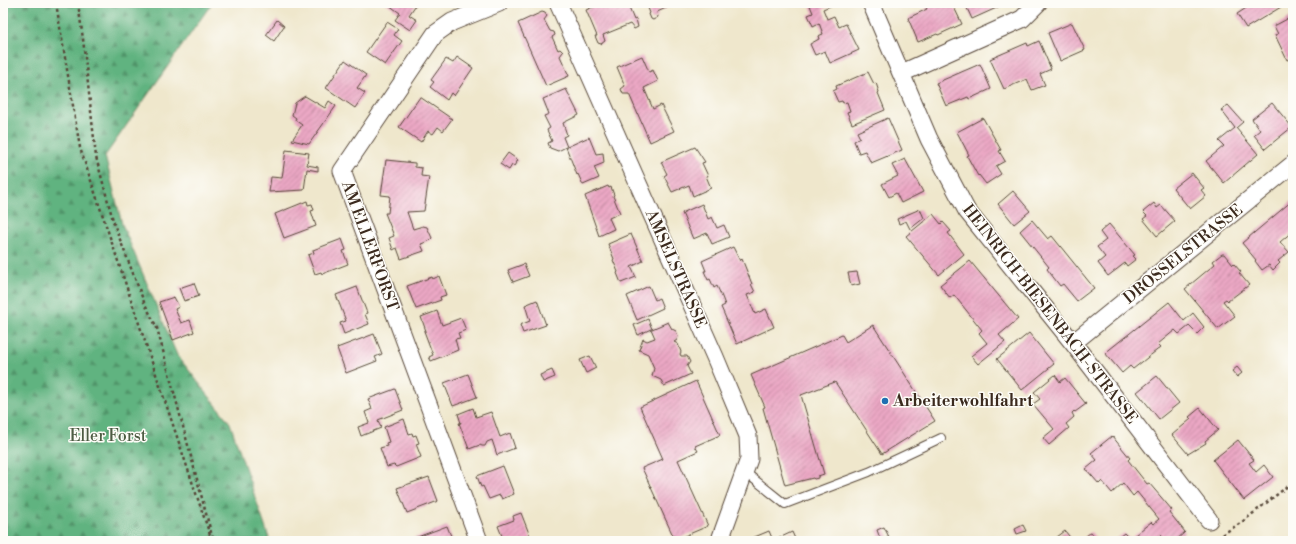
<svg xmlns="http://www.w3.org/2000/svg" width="1296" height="544" font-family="'Libre Bodoni',serif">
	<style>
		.forest { fill: url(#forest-firs); stroke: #4e6e4f }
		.building { fill: url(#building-hatch) }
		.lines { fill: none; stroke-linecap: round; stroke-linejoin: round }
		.service-casing { stroke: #564638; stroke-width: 10 }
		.minor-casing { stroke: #564638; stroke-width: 19 }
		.path { stroke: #564638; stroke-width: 2.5; stroke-dasharray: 3 3; stroke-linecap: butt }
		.service { stroke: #fff; stroke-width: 8 }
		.minor { stroke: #fff; stroke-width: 17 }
		.poi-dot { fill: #1f6fb2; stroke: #fdfcf7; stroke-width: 1.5 }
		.labels { text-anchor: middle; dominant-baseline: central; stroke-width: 3; stroke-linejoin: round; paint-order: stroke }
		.street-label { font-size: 16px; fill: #3b2a1e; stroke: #fdfcf7 }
		.poi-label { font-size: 16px; font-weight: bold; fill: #3b2a1e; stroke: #fdfcf7; text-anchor: start }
		.park-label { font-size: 16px; fill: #4d5c43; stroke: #fdfcf7 }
	</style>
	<defs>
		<pattern id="forest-firs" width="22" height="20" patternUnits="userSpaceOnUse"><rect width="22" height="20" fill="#60b380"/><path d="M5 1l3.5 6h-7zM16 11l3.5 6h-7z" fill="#509268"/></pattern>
		<pattern id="building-hatch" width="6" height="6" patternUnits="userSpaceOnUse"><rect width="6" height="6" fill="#eba7c4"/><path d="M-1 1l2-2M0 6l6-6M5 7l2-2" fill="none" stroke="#c0889f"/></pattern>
	</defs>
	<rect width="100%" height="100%" fill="#fdfcf7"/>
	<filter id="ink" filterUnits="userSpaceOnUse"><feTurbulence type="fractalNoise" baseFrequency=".025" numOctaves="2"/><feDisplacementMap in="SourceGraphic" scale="8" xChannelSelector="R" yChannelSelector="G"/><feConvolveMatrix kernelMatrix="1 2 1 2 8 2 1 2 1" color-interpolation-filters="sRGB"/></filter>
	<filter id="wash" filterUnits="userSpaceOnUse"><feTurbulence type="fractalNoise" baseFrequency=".012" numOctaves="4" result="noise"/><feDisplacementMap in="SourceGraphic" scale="16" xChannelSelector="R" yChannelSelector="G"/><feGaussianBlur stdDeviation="0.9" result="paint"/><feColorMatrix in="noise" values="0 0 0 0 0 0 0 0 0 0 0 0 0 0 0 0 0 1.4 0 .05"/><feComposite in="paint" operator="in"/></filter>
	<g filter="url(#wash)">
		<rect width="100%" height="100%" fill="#efe7cc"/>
		<path class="forest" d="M3,3h209l-107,153 17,68 55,131 53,68 40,118h-267z"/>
		<g id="blocks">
			<path class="building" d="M386,3h31l-8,12 8,5 -7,10 -15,-10 5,-7z
				M602,3h25l7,17 2,-1 2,8 -4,2 -4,-5 -27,11 2,6 -4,3 -3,-1 -3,-7h2l-11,-26z
				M646,3h32l-21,9 1,5 -5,3 -2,-1 -2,-5 1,-1z
				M683,3h8l-3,3z
				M809,3h28l-14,6 4,10 7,-3 5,11 7,-3 13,26 -29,13 -5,-12 -10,4 -5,-11 9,-5 -1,-3 5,-2 -4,-11 -6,3 -5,-11 5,-2z
				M924,3h28l10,21 -24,11 -1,-1 -19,8 -10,-24 19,-9z
				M971,3h30l2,2 -31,14 -6,-13z
				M1254,3h24l3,4 -35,21 -9,-14z
				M542,12l3,1 2,3 -3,4 6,11 4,1 1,3 -3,2 6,13 2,-1 3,3 -3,4 9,20 -23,10 -28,-63z
				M1293,16v42l-6,2 -12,-25 3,-1 -4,-8z
				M277,20l7,6 -10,15 -8,-6z
				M387,22l11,7 -4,6 8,6 -17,24 -19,-13z
				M1072,23l13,27 -25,11 -12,-28z
				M1039,41l12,28 -11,5 5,11 -13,5 -5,-11 -23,10 -14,-30 37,-16 1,3z
				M642,56l7,16 4,-2 5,11 -14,7 9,21 8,-4 13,26 -24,11 -21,-48h-6l-2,-5 4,-3 -8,-19z
				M457,57l16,11 -19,28 -3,-3 -4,7 -17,-13 4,-5 -3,-2 15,-21 7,4z
				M345,60l21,15 -9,13 8,5 -10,15 -29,-20z
				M980,64l11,25 -22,10 -1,-2 -22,9 -10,-23z
				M868,72l6,12 2,-1 3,9 -1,1 7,17 -33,14 -5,-12 3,-1 -3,-9 -4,1 -1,-2 -4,1 -5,-11 4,-2 -1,-3z
				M566,89l13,26 -16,8 4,12 -4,2 4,10 22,-10 7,17 7,-1 1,10 -10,4 5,11 -16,7 -5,-11 -1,1 -11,-28 -8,4 -8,-3 -2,-5 4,-2 -5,-11 3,-2 -6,-12 5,-2 -6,-15z
				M305,96l20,12 4,-7 7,5 -27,38 -17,-4 10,-15 -7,-5 1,-2 -4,-3 3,-12z
				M420,97l32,22 -9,12 -5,-4 -5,7 -5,-3 -7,11 -22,-15z
				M1272,103l20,24 -27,22 -11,-14 6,-5 -8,-11z
				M1228,105l15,17 -7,6 22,26 -34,29 -18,-22 18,-15 -5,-5 16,-13 -14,-18z
				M888,118l14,32 -31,13 -6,-12 -6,2 -5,-12 6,-3 -3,-6z
				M983,118l18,32 -2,1 6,10 -9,5 5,8 -15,10 -7,-9 -1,1 -11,-20 2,-1 -12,-23z
				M695,147l10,15 -3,1 6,13h-2l5,12 -18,8 -4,-11 -17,7 -8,-16 3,-2 -6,-12z
				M286,150l23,3 -2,12 11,2v4l-11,-2 -3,21 -35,2 2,-15 11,1z
				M508,153l10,7 -4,6 -2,-1 -3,5 -9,-6z
				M905,159l18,33 -22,11 -5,-10 -7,4 -7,-13 16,-8 -6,-11z
				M386,160l29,3v4l7,1 -1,8 8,1 -5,34 -17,1 6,17 10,-3 4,1 5,11 -3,3 -8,3 3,7 -23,8 -4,-11 -4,2 -4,-12 5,-2 -9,-23h3l2,-17 -9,-1z
				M1192,173l12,15 -3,2 5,6 -16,13 -17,-21z
				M608,186l1,2 2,-1 3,8 -1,1 7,17 -11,5 5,11 -15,7 -14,-40z
				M1013,191l17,20 -16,13 -16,-20z
				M1293,200v31l-13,11 9,10 -11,9 2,2 -7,7 -4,-5 -7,5 -7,-9 1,-1 -14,-17z
				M307,201l1,4 4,-1 2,6 -3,1 5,15 -32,12 -9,-24z
				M1154,203l3,5 4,-3 14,16 -18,15 -14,-17 4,-3 -4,-4z
				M702,204l6,15 4,-2 5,11 7,-3 5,12 -17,7 -5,-11 -14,6 -11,-26z
				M920,209l4,9 -14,11 -4,-8 -7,3 -2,-5z
				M933,214l8,10 2,-2 8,9 -3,2 16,21 -25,21 -33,-39z
				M1032,220l16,19 4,-3 42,52 -17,13 -14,-17 -3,2 -13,-17 2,-2 -29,-36z
				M1109,224l26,31 -2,1 3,3 -9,7 -2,-3 -17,13 -10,-13 7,-6 -8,-10 9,-7 -6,-8z
				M631,234l12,27 -12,6 5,10 -15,6 -4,-10 1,-1 -5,-12 1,-1 -6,-15z
				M342,239l4,11 -3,1 5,13 -26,10 -1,-2 -6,2 -7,-19 6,-2 -1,-3z
				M733,247l7,14 2,-2 10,25h-1l4,8 -8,3 8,19 11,-5 8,18 -37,17 -16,-37 4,-2 -3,-8 -5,-11 -3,2 -4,-9 -2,1 -4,-9h2l-4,-10z
				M1222,254h2l9,11 1,-1 7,8 -2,1 10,12 -21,16 -2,-2 -3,2 12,15 -17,13 -33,-40 30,-25 -2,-3z
				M970,261l48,58 -19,16 6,7 -27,22 -7,-8 16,-13 -8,-10 3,-3 -28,-35 -4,3 -10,-13z
				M524,264l5,12 -16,6 -5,-12z
				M857,272l3,12 -9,2 -3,-13z
				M439,276l7,19 -6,2 1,3 -25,9 -9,-23 25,-9 1,2z
				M194,283l5,13 -15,5 -5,-13z
				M649,286l6,14 4,-2 4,10 -26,12 -10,-24z
				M357,287l10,26 -2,1 4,10 -25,10 -4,-11 6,-2 -10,-26z
				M174,297l5,10 -4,2 6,14 9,-3 4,12 -21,8 -14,-38z
				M537,300l9,25 -23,8 -3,-8 10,-4 -5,-16z
				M1169,302l15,19 9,-8 11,14 -7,7 -8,-8 -10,8 -4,-4 -17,14 3,3 -28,22 -3,-3 -8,7 -17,-20z
				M437,311l5,14 19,-7 5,12 -8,3 2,5 -5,1 3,11 -27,11 -2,-4 4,-2 -9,-24h2l-5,-14z
				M648,319l4,10 16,-7 4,7 4,2 2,5 -1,4 -3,2 4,2 3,8 -1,2 1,2h6l3,6 -3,4 4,8 -27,12 -3,-6 -9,-4 2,-8 -6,-14 -9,-4 4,-11 4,2 8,-3 -4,-9 -13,6 -4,-10z
				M873,325l62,96 -53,33 -47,-72 -34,13 23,79 -6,2v2l-4,1 -1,-1 -28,7 -22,-77 2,-1 -14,-32 91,-40 4,7z
				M1029,333l25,31 -32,26 -25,-31z
				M374,334l8,20 -7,3 2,4 -31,12 -9,-25z
				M590,356l6,12 -10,5 -6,-13z
				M1237,367l5,6 -5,4 -5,-6z
				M552,370l3,7 -12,5 -3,-7z
				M468,374l9,23 -24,9 -9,-23z
				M1055,375l5,7 5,-4 21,26 -11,8 -1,-1 -2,2 2,4 -8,7 3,4 -20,17 -6,-7 11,-9 -21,-25 7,-5 -6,-7z
				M1157,376l22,27 -20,16 -22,-27z
				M696,381l24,54 -25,11 3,5 -20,9 30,66 -33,14 -33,-72 21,-9 -23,-52z
				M395,389l8,21 -25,10 3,8 -20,8 -3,-9 11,-4 -4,-11 7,-3 -4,-10z
				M473,408l3,9 15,-5 9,25 10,-4 5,15 -18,7 -5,-15 -5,2 -2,4h-3l-2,-1 -11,4 -10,-26h2l-3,-9z
				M1200,408l18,22 -13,11 1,2 -18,11 -16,-19 19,-16 -2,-2z
				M404,419l5,15 3,-1 1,3 3,-1 3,8 -3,1 5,13 -25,10 -2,-2 -7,2 -7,-19 7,-2 -1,-3 3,-1 -5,-15z
				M1112,436l18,22 -2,2 19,24 2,-1 23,27 -3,2 16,20 -10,9h-9l-5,-6 -7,6h-40l10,-8 6,6 21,-17 2,2 6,-5 -22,-27 -4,4 -10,-13 -11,10 -10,-12 -3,3 -13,-15 11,-9 -6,-7z
				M1238,440l16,20 -5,3 7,9 8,-7 9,12 -29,23 -31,-40z
				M503,466l11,28 -12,5 -2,-4 -11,4 -6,-13 -2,1 -4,-11z
				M429,477l9,24 -31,12 -10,-25z
				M521,513l11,28h-28l-6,-15 16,-6 -1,-4z
				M1023,525l3,6 -9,3 -2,-5z
				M447,526l6,15h-40l-1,-2z
				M884,527l5,10 -8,4 -4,-11z
				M769,531l3,7 -5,2v1h-22z
				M1065,531l8,10h-14l-2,-4z
				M792,532l4,9h-18l-1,-2z
				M1091,532l7,9h-18z"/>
		</g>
	</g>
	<g filter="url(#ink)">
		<use href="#blocks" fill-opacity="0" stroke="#564638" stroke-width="1"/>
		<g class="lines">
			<g class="service-casing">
				<path id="service" d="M745,472l40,32 84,-32 72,-34"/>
			</g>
			<g class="minor-casing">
				<path id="minor" d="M558,3l157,354 33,79 1,23 -28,78v4
					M871,3l58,136 38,72 106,132 136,177
					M902,73l120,-54 16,-16
					M1073,343l220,-179
					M479,541l-137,-370 93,-137 17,-12 47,-19"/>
			</g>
			<path class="path" d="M56,3l24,145 132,393
				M78,3l5,36 13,118 18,67 30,78 13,26 55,208 3,5
				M1212,541l30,-19 51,-40"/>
			<use href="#service" class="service"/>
			<use href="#minor" class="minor"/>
		</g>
	</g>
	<circle class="poi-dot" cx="885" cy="401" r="4"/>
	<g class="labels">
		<g class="street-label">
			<text transform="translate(370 246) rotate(70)">AM ELLERFORST</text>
			<text transform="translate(1183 254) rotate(-39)">DROSSELSTRASSE</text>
			<text transform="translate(676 269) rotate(66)">AMSELSTRASSE</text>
			<text transform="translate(1050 314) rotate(52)">HEINRICH-BIESENBACH-STRASSE</text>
		</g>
		<g class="poi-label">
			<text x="893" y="401">Arbeiterwohlfahrt</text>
		</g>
		<g class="park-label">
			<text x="108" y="436">Eller Forst</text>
		</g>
	</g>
	<rect width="1296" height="544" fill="none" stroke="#fdfcf7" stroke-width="16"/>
</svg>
